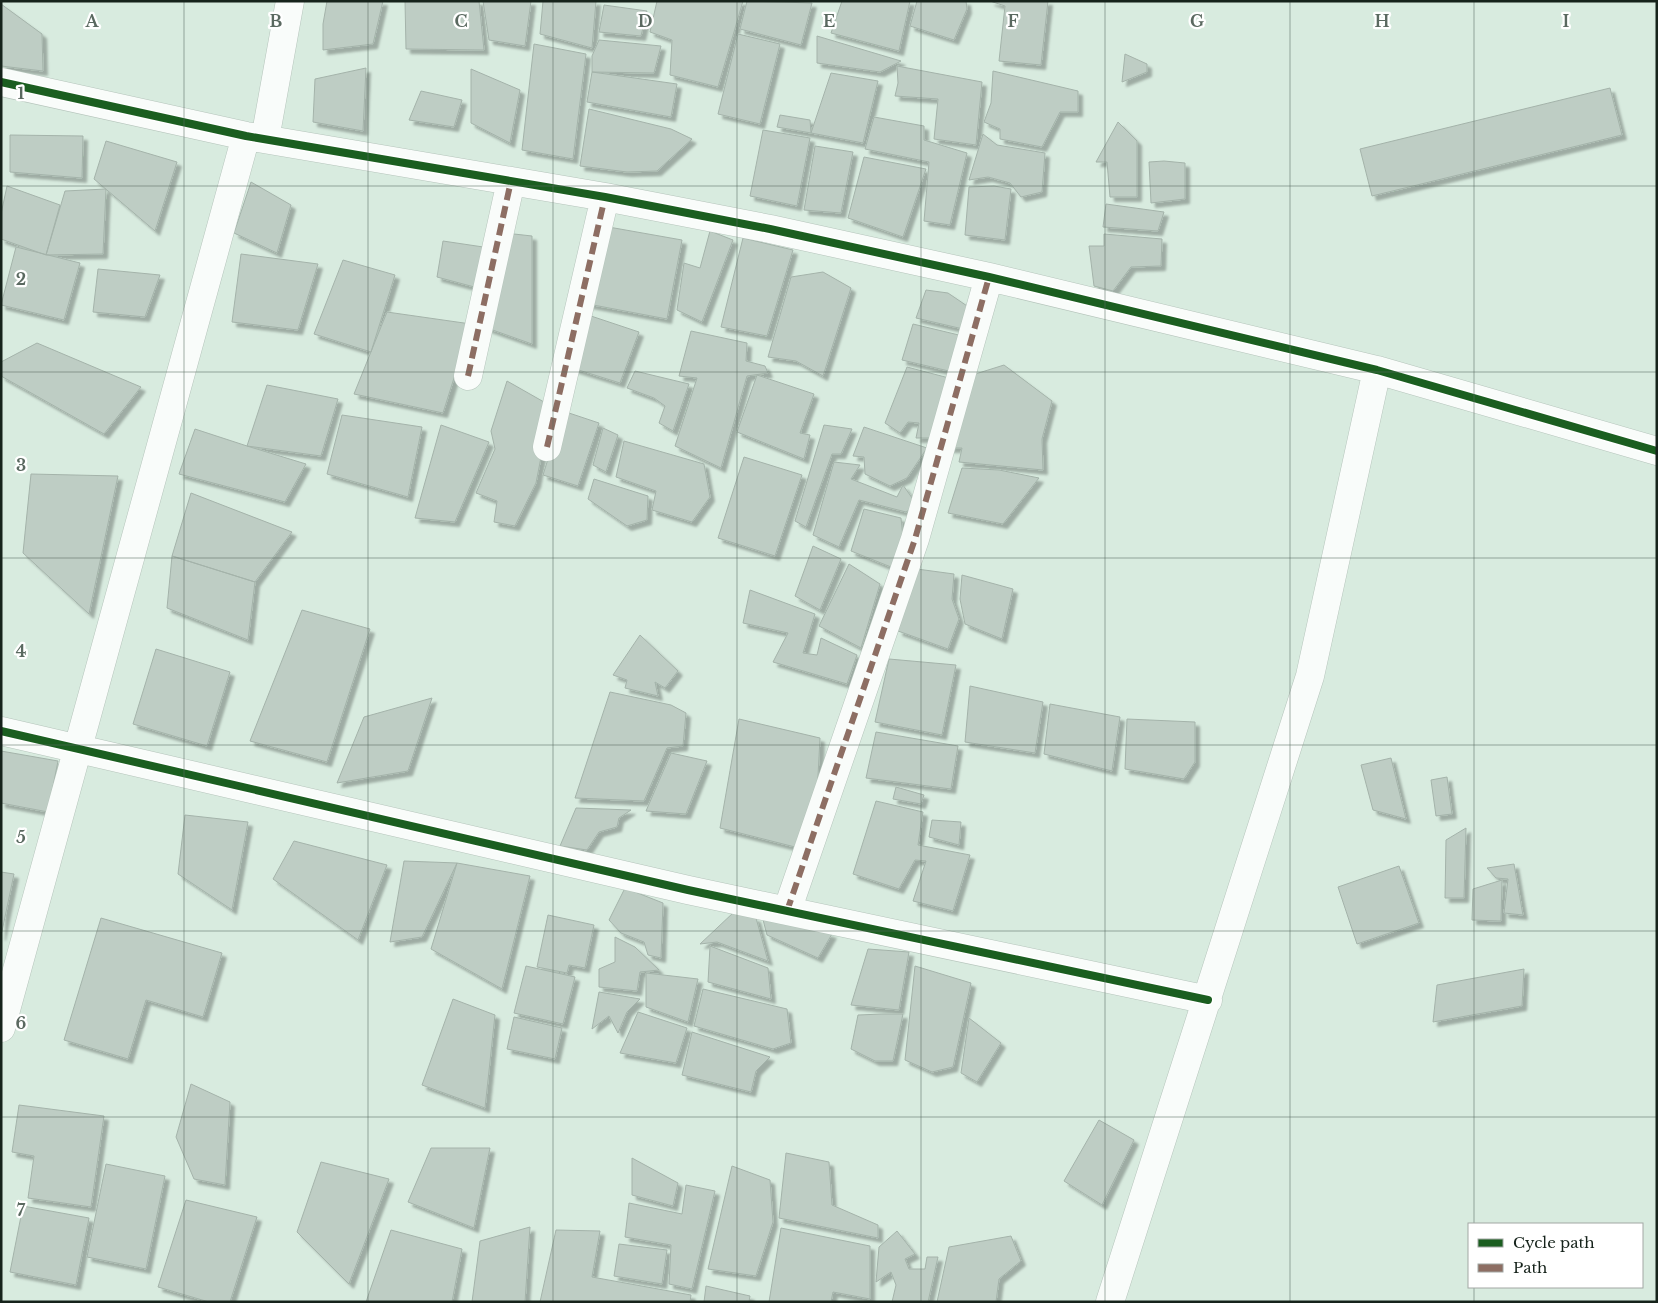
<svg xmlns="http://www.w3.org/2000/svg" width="1658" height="1303" font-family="'Libre Baskerville',serif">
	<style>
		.building { fill: #becdc4; stroke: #a4b3aa; filter: url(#shadow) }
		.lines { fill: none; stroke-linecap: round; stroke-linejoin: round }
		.minor-casing { stroke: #b5c4bb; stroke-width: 29 }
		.minor { stroke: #f9fcfa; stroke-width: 28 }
		.quiet { stroke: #8d6e63; stroke-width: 6; stroke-dasharray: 12 6; stroke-linecap: butt }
		.cycleway-casing { stroke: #fff; stroke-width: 11 }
		.cycleway { stroke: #1b5e20; stroke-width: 8 }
		.grid { fill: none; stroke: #5a6960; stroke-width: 1; stroke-opacity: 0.55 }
		.grid-label { font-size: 16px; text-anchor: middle; font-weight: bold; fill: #5a6960; stroke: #fff; stroke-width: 4.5; stroke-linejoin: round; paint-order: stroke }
	</style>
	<defs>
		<filter id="shadow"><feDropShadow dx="4.5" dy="4.5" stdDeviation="1" flood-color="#0004"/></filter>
	</defs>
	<rect width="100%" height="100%" fill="#d8ebdf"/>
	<path class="building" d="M327,1h56l-10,43 -50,6v-26z
		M405,1h74l5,49 -78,-1z
		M483,1h48l-6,45 -36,-6z
		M543,1h53l-4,47 -52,-14z
		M657,1h86l-25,86 -48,-12 2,-35 -22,-8z
		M747,1l65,2 -11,42 -61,-16z
		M842,1h68l-11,50 -68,-18z
		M917,1h49l1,8 -13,31 -44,-14z
		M990,1h58l-7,64 -42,-4 6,-55z
		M1,4l41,30 1,37 -42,-5z
		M604,5l43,6 -6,25 -42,-4z
		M738,34l42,10 -20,80 -42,-10z
		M817,36l84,25 -21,11 -63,-9z
		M599,40l62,6 -7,27 -62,-1v-16z
		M534,44l52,10 -13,105 -51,-9z
		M1125,54l22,10v8l-25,10z
		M897,66l85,16 -6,63 -42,-6 4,-40 -43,-3 3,-13z
		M366,68l-3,63 -50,-9 2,-43z
		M471,69l49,21 -10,53 -39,-20z
		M993,71l85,20v21h-18l-18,35 -42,-8v-10l-16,-7 7,-19z
		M592,72l85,12 -6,33 -84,-15z
		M831,73l47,8 -15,62 -52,-10z
		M1610,88l12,47 -250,61 -12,-47z
		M421,91l41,9 -8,27 -45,-7z
		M589,109l82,20 21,10 -35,32 -30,1 -47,-6z
		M780,115l30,5 1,13 -34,-6z
		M874,117l50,9v14l43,13 -17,72 -26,-4 5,-59 -64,-13z
		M1118,122l19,19v56h-27l-3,-35h-11z
		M763,130l47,8 -13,68 -47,-10z
		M983,134l14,11 48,8 -3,39 -21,5 -11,-14 -22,-6 -19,3z
		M10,135l73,1 -1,42 -72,-6z
		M106,141l71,21 -22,69 -61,-52z
		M815,146l38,6 -12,61 -37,-3z
		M864,157l62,12 -23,68 -55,-19z
		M1164,161l21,2v36l-34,4 -2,-41z
		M251,182l40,23 -14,48 -43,-20z
		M7,186l53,19 -14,50 -45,-16v-25z
		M994,186l17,3 -6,51 -40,-5 4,-48z
		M106,189l-3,65 -57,1 19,-64z
		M1106,204l58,8 -6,19 -55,-4z
		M603,226l79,14 -15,79 -79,-15z
		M710,231l23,9 -31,82 -25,-12 7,-47 16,5z
		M505,233l27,3v108l-45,-16z
		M1104,234l58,5 -1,27 -30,1 -18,24 -19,-5 -5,-40h15z
		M743,238l50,12 -26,86 -46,-9z
		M443,241l47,7 -12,40 -41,-11z
		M16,247l64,16 -16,57 -63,-15z
		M241,254l77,10 -20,66 -66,-8z
		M343,260l52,15 -24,77 -57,-18z
		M98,269l62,6 -15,42 -52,-5z
		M823,272l28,16 -28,88 -27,-15 -28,-4 23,-80z
		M926,290l22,3 25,17 -10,19 -47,-11z
		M387,312l84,12 -28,89 -89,-19z
		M582,313l57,19 -19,51 -51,-16z
		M913,324l50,12 -10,36 -51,-12z
		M691,331l56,12 -1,18 19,5 3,7 -21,3 -26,92 -46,-22 22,-68 -18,-2z
		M37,343l104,44 -37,47 -103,-58v-14z
		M1004,365l48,36 -10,38 1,31 -84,-8 3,-14h-13l20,-72z
		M907,367l42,11 -19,60h-14l3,-15 -11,-1 -8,11 -15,-10z
		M635,371l54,13 -16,47 -14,-8 6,-17 -11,-8 -27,-10z
		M757,375l57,19 -14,39 10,2 -6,24 -67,-27z
		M507,381l44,25 -15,77 -21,43 -21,-4 3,-21 -21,-8 19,-44 -4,-18z
		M267,385l71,14 -17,57 -74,-10z
		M563,411l36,12 -21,63 -35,-11z
		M342,415l80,12 -14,70 -81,-23z
		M441,425l48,17 -34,80 -40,-4z
		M824,425l28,4 -11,25h-9l-26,73 -11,-6z
		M864,427l63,21 -20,30 -17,8 -25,-12 -1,-17 -11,-1z
		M603,428l15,7 -12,37 -13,-7z
		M195,429l52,17 59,18 -21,38 -106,-28z
		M624,441l80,23 6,33 -18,25 -40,-12 4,-19 -40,-14z
		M744,457l58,18 -27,81 -57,-18z
		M834,462l26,3 -9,14 46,18 6,-12 14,20 -11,7 -47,-12 -20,47 -26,-12z
		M962,468l37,2 40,8 -36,46 -55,-11z
		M31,474l87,2 -29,138 -66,-61z
		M594,479l54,17 -1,24 -20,6 -39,-27z
		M191,493l101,39 -37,50 -83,-26z
		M864,509l37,9 4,38 -14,11 -40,-16z
		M813,546l28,13 -21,51 -25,-14z
		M172,556l83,26 -7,58 -81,-32z
		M849,564l31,20 -19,64 -42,-22z
		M917,569l37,5 -2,25 7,20 -11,30 -50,-18z
		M962,575l51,14 -11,50 -37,-15 -5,-25z
		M750,590l65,24 -12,39 14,2 4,-17 36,17 -10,29 -74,-22 15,-29 -45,-10z
		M302,610l68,19 -43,133 -77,-21z
		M640,635l38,36 -13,17 -10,-6 3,14 -33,-8 2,-8 -14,-5z
		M156,649l74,23 -23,74 -74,-22z
		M889,659l67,6 -14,70 -67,-13z
		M970,686l73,16 -8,51 -70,-11z
		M610,692l61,13 15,8 -3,33 -16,2 -23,53 -69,-3z
		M432,698l-24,73 -71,12 27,-66z
		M1050,704l70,13 -8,54 -68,-17z
		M739,719l81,19 -3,57 -22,52 -75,-19z
		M1127,719l68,3v40l-11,17 -59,-10z
		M876,732l82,14 -7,43 -85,-11z
		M1,751l57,10 -10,51 -47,-9z
		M671,753l36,8 -21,53 -40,-3z
		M1391,758l15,61 -33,-9 -12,-45z
		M1447,777l5,37 -16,2 -5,-36z
		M896,787l28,8 -3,9 -28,-5z
		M876,801l47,11 -5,33 52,10 -17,56 -40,-10 13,-40 -11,-1 -16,29 -46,-15z
		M576,808l55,2 -12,8 -2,9 -18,5 -12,18 -27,-4z
		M185,815l63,7 -16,88 -54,-36z
		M932,820l29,2 -2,23 -30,-8z
		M1466,828l-2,70h-19l1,-58z
		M294,841l93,24 -29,75 -85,-61z
		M404,861l53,2 -35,74 -32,5z
		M457,863l73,13 -28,113 -71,-40z
		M1514,864l9,51 -19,-2 4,-34 -12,-1 -9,-10z
		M1399,866l20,57 -62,21 -19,-57z
		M1,872l13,2 -13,62z
		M1502,880l-1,41 -29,-1 1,-31z
		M625,888l38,15 -2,55 -13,-3 -4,-13 -23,-9 -12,-13z
		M734,912l22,6 12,43 -51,-19 -17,2z
		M761,912l71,22 -14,24 -51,-23z
		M548,915l46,10 -9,43 -16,-3 -2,8 -30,-6z
		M101,918l121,35 -19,64 -57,-17 -18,59 -64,-19z
		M615,937l20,10 24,23 -19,2 -3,19 -38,-4v-18l16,-7z
		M710,946l58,22 3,31 -63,-17z
		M868,949l41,3 -10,58 -48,-5z
		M526,966l49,11 -12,47 -49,-11z
		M915,966l56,17 -18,84 -21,5 -27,-12z
		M1524,969l-2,37 -89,16 4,-37z
		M646,973l52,6 -10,43 -42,-15z
		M703,989l84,20 4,34 -18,6 -79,-23z
		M599,992l41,7 -13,13 -9,21 -9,-17 -17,13z
		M453,999l42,16 -10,93 -63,-23z
		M638,1012l49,16 -11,35 -56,-10z
		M882,1014h21l-10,47h-18l-24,-12 7,-34z
		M514,1017l48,11 -7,31 -48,-10z
		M969,1018l32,25 -24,39 -16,-9z
		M692,1032l78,25 -14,14 -5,21 -69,-17z
		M191,1084l39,18 -5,83 -31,-6 -18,-42z
		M19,1105l85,11 -13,91 -63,-9 6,-42 -22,-4z
		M1099,1120l35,20 -32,65 -38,-24z
		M431,1148h59l-16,80 -66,-26z
		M786,1153l43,9 3,43 46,20v13l-99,-20z
		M632,1158l46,25 -5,23 -41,-11z
		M321,1162l68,17 -40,105 -52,-52z
		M106,1164l59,12 -19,93 -59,-12z
		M732,1166l38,14 3,42 -17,54 -48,-7z
		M686,1185l29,6 -23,98 -23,-5 2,-39 -46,-8 4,-34 53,11z
		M186,1200l71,17 -27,85h-21l-51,-15z
		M23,1206l66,12 -13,67 -66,-13z
		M530,1227l-5,75h-53l8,-61z
		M781,1228l89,18v53l-37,-7 -2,10h-62z
		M391,1230l71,19 -10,53h-86z
		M556,1230l44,1 -8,46 99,18 -1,7h-150z
		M897,1231l18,23 -10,5 4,10h16l2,-12h11l-10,45h-36l4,-17 -5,-13 -15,10 3,-35z
		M1011,1236l10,25 -22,18 -3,23h-59l12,-55z
		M619,1244l48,6 -5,34 -48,-8z
		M706,1286l44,10 -1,6h-45z"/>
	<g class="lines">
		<g class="minor-casing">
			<path id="minor" d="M1,82l245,54 359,61 165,32 219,48 388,93 280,81
				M265,139l25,-138
				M468,376l43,-195
				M547,447l58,-250
				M1,731l687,159 520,110
				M787,911l128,-372 74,-262
				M1,1028l245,-892
				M1110,1302l200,-626 67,-306"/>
		</g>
		<use href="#minor" class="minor"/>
		<path class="quiet" d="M468,376l43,-195
			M547,447l58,-250
			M787,911l128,-372 74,-262"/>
		<g class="cycleway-casing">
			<path id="cycleway" d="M1,82l245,54 359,61 165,32 219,48 388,93 280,81
				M1,731l687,159 520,110"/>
		</g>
		<use href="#cycleway" class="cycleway"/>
	</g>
	<path class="grid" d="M184,1v1301M368,1v1301M553,1v1301M737,1v1301M921,1v1301M1105,1v1301M1290,1v1301M1474,1v1223M1,186h1656M1,372h1656M1,558h1656M1,745h1656M1,931h1656M1,1117h1656M1474,1287v15"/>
	<g class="grid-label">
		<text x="92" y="27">A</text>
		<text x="276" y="27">B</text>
		<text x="461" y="27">C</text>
		<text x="645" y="27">D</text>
		<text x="829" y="27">E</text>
		<text x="1013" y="27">F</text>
		<text x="1197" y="27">G</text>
		<text x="1382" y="27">H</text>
		<text x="1566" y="27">I</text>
		<text x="21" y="99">1</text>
		<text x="21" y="285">2</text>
		<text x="21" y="471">3</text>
		<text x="21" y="657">4</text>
		<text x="21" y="843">5</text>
		<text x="21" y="1029">6</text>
		<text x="21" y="1216">7</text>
	</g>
	<rect width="1658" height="1303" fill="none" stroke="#16231b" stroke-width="5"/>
	<rect x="1468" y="1223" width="175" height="65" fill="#ffffff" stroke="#a2a7a4"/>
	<rect x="1478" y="1239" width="25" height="8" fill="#1b5e20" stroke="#a2a7a4"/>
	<text x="1513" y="1248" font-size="15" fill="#16231b">Cycle path</text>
	<rect x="1478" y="1264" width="25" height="8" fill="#8d6e63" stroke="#a2a7a4"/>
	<text x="1513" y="1273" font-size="15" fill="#16231b">Path</text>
</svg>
